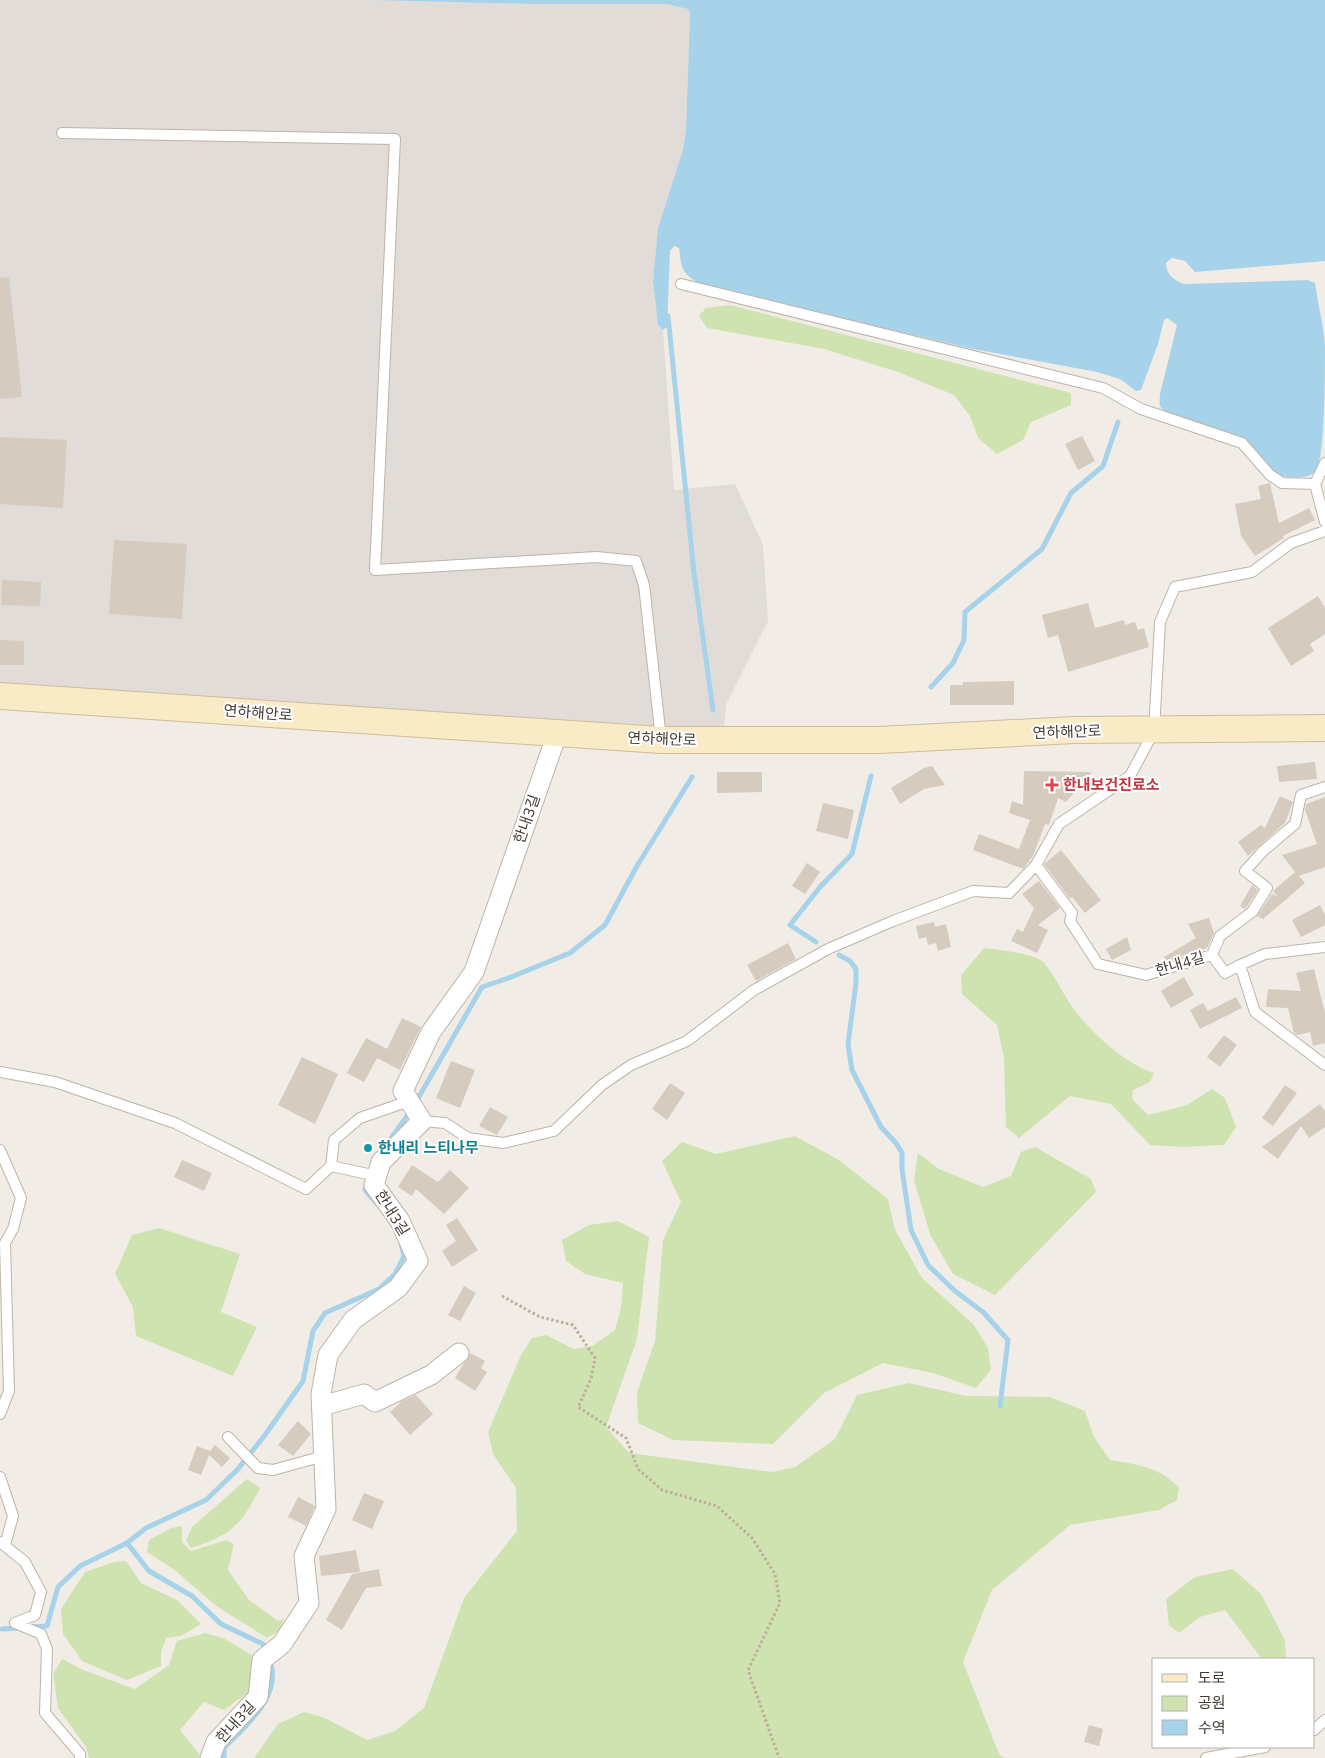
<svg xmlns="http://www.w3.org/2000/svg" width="1325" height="1758" font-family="'Nunito Sans','Noto Sans KR',sans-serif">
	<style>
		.industrial { fill: #e1dcd7 }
		.green { fill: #cfe3b1 }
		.water { fill: #a6d2ea }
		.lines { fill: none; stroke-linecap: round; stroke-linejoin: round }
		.stream { stroke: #a6d2ea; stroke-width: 5 }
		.building { fill: #d5cbbf }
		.lane-casing { stroke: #bcb4a9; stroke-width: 12 }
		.street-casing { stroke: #bcb4a9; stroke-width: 21 }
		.secondary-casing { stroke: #cebd98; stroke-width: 28 }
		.path { stroke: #bdaf9b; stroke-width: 3; stroke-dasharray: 2.5 2.5; stroke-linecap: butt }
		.lane { stroke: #fff; stroke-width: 10 }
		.street { stroke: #fff; stroke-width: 19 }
		.secondary { stroke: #faebc7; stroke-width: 26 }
		.health-dot { fill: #e0444e; stroke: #fff; stroke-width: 2 }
		.culture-dot { fill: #0f9aa8; stroke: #fff; stroke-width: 2 }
		.labels { text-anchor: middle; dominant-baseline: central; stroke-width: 4; stroke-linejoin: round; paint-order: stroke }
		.street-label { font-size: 15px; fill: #433d36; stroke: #fff }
		.health-label { font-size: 15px; font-weight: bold; fill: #be3a42; stroke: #fff; text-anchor: start }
		.culture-label { font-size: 15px; font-weight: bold; fill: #0d838f; stroke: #fff; text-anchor: start }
	</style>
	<rect width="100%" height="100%" fill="#f1ede6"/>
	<path class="industrial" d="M0,0h456l78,4h132l22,5 2,4 -4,117 -3,19 -25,79 -5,53 5,44 5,5 11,160 61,-6 28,61 5,76 -42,84 -3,35 -723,-44z"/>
	<path class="green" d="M730,305l341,88v12l-40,17 -8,18 -26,14 -19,-16 -8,-22 -16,-21 -56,-23 -74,-23 -117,-21 -8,-12 7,-8z
		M984,948c14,2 51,5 60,15 10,11 17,27 25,39 18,27 54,61 85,71l-4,9 -17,8 -1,9 16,16 39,-10 25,-16 13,9 11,29 -12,18 -41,2 -33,-2 -39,-41 -41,-8 -51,42 -13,-11 -2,-69 -7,-33 -35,-31 -1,-19z
		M795,1136l44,24 49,39 7,31 27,48 52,47 14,23 3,22 -15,18 -43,-15 -50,-10 -59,30 -51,51 -100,-4 -35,-17 -1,-31 18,-51 8,-101 18,-38 -19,-41 20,-19 34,12z
		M1035,1147l56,32 5,13 -101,103 -42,-21 -23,-40 -16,-54 4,-27 21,16 44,18 28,-11 10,-24z
		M618,1221l31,16 -12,102 -31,88 23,26 143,19 23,-5 40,-28 22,-44 52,-12 57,13 84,1 35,14 9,26 16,23c25,4 51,7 69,28l-2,12 -18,10 -89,15 -78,65 -29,72 36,92 5,4h-750l24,-34 26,-12 21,6 42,22 28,-9 29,-23 40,-110 53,-67 -1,-43 -23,-34 -5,-22 33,-77 11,-17 14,-3 28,14 18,-3 23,-16 6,-22 2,-25 -38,-9 -19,-13 -4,-21 27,-15z
		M159,1228l81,26 -19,58 36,15 -24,49 -97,-40 -3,-29 -18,-33 17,-39z
		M247,1479l13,9c-19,37 -28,47 -69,60l-5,-7 6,-14z
		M182,1526v16l9,9 35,-11 8,4 -6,26 21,30 29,21 6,-2 -5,12 -12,7 -52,-33 -39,-34 -29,-19 2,-12 22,-12z
		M126,1561l15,22 36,17 24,24 -20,12 -15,2 -5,14v14l-34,14 -45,-19 -19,-27 -2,-25 24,-37 29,-10z
		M1233,1569l28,25 24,46 1,19h-24l-37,-49 -25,7 -21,16 -10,-8 -3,-26 29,-22z
		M205,1633l20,6 30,18 -6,35 -25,18 -20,-8 -24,28 20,25 -2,3h-109l-3,-11 -28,-39 -5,-34 9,-15 21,11 52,19 34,-24 8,-24z"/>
	<path class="water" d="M375,0h950v261l-130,11 -10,-11 -13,-3 -6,5c0,12 8,17 18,21l124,-4 7,3c3,22 9,44 10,65 0,23 0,106 -8,122 -8,11 -30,7 -41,5 -12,-13 -24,-31 -41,-40 -15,-8 -69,-15 -75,-29 -1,-3 0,-8 0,-12l17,-69 -10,-7 -3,2 -6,24 -17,46 -5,1 -16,-12 -23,-7 -124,-23 -271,-64c-21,-12 -20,-15 -23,-37l-5,-2 -4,5 -3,76 -4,3 -5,-5 -5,-44 5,-53 25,-79 3,-19 4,-117 -2,-4 -22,-5h-132z"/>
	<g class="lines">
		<path class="stream" d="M668,316l26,257 19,137
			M931,687l22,-24 11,-23 1,-28 77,-63 29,-56 32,-27 15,-44
			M816,942l-26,-17 30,-38 32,-33 19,-78
			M839,955l11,6 6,8v14l-8,61 4,26 29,57 15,16 6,10v16l9,61 17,35 27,26 28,21 25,28 -8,66
			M416,1102l66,-115 29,-10 59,-24 35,-28 32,-59 55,-89
			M389,1141l21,-29
			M367,1183l-2,7 11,13
			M30,1627l17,-1 11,-39 22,-21 47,-23
			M2,1629l17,-1
			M266,1651l-3,-7 -42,-20 -29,-28 -43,-25 -22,-28 19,-15 60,-28 32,-31 27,-34 38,-54 10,-50 12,-18 54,-24 16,-15 9,-18 -3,-12
			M224,1758v-10c23,-23 60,-54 45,-89"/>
	</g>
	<path class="building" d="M9,277l13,120 -22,2v-121z
		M1082,436l13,25 -17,9 -13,-26z
		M0,437l67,3 -4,68 -63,-4z
		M1270,483l9,40 30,-15 6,12 -32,16 1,2 -29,18 -14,-20 -6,-32 26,-5 -3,-13z
		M114,540l73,4 -5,75 -73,-5z
		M2,580l39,2 -1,24 -39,-1z
		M1318,596l7,12v26l-15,10 4,7 -23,15 -23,-38z
		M1088,603l7,25 29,-8 1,5 10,-3 3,8 6,-2 5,19 -81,25 -10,-37 -10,3 -6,-23z
		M0,640l24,1v24h-24z
		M1014,681v24h-64v-20h13v-3z
		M1315,762l2,17 -38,3 -2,-16z
		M932,766l13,19 -21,4 -24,15 -9,-16 33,-20z
		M1024,771l68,1 -26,30 -8,-4 -9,27 -4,-1 -12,32 -10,13 -50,-19 6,-16 40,15 11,-29 -21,-7 3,-12 11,4z
		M717,772h45v20l-45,1z
		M1280,796l13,6 -8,21 -37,33 -10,-14 23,-17 4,3z
		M1325,797v70l-26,9 6,7 -42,36 -6,-3 15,-22 6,3 -5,-6 22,-19 -13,-17 35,-11 -12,-34 1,-6z
		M823,803l31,7 -6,29 -32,-8z
		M1061,850l40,50 -16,13 -13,-16 -2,2 -26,-35z
		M807,863l13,9 -15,22 -13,-8z
		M1039,881l21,27 -22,17 10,5 -11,23 -26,-12 6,-12 6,3 11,-24 -12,-14z
		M1252,885l6,5 -13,19 -5,-3z
		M1320,905l5,10v10l-24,12 -9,-17z
		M1209,918l5,15 -7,15 -40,13 -3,-4 32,-19 -8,-14z
		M934,922l1,5 11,-3 5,23 -13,4 -2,-8 -8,2 -2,-8 -7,2 -3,-13z
		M1127,937l4,13 -19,10 -6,-11z
		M788,943l8,16 -40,22 -9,-16z
		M1314,969l11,44v30l-12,3 -3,-14 -13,3 -3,-2 -6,-25 -22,-1 2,-18 33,2 -5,-18z
		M1184,977l10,18 -23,13 -10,-17z
		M1236,997l6,11 -42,21 -10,-19 13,-7 5,8z
		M402,1018l19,9 -21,43 -23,-12 -13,24 -17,-9 19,-35 21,11z
		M1224,1035l13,10 -17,22 -13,-10z
		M302,1057l36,17 -23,50 -37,-19z
		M451,1061l24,9 -15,38 -24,-10z
		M670,1083l15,10 -18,27 -15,-11z
		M1285,1085l12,8 -24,33 -11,-8z
		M1320,1104l5,7v16l-16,11 -8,-12 -23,33 -16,-12z
		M490,1107l18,10 -11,18 -18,-9z
		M182,1160l30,13 -8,18 -30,-14z
		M412,1165l26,17 12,-12 19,18 -25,26 -28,-25 -4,7 -14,-9z
		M457,1218l21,32 -26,17 -10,-16 14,-10 -10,-16z
		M464,1286l12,7 -16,28 -12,-6z
		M470,1353l15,8 -4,7 6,4 -12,19 -20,-13z
		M416,1395l17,19 -23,21 -20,-23 12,-11z
		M298,1421l13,13 -18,22 -15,-11z
		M215,1445l15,13 -8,9 -13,-12 -8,20 -13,-5 9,-24 13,5z
		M364,1493l20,8 -12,28 -20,-9z
		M298,1497l17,9 -9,20 -18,-9z
		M356,1550l4,22 -39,4 -2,-20z
		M379,1569l3,17 -16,2 -24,42 -16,-10 26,-46z
		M1089,1725l14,4 -4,17 -15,-4z"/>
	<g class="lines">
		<g class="lane-casing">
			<path id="lane" d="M62,133l333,6 -20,431 222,-13 39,4 8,24 17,154
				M681,284l422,104 38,21 101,34 28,32 12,8 33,1
				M1325,463l-10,21 10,38
				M1325,531l-34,12 -39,29 -77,15 -15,35 -6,109 -24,45 -71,48 -23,41 36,48 -2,8 28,43 48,11 66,-20 13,18 15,-8 15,47 70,53
				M1212,955l8,-19 32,-24 15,-24 -22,-17 18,-20 32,-27 6,-29 24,-8
				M1240,965l25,-11 60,-7
				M0,1072l55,10 120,41 131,66 25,-23 46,10
				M422,1121l23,2 23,15 35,5 51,-12 48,-46 29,-20 56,-24 67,-51 74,-41 65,-28 80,-30 36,2 27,-28
				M0,1150l21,48 -8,31 -8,14 4,148 -9,23
				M331,1166l3,-26 26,-22 49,-17
				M228,1437l30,31 15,2 51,-14
				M0,1477l13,39 -8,29
				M0,1542l25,20 16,30 -6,23 -20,8 26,11 6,15 -2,64 35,41v4
				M1314,1730l11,-10
				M1206,1758l59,-11"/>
		</g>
		<g class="street-casing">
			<path id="street" d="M322,1406l42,-12 11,8 56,-27 28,-22
				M210,1758l6,-16 42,-45 4,-37 20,-16 27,-41 -5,-47 22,-47 -5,-115 7,-39 25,-35 45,-32 20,-27 -18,-40 -26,-36 7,-23 41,-41 -19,-30 28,-59 43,-60 83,-238"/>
		</g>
		<g class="secondary-casing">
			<path id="secondary" d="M0,696l661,44h218l195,-10 251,-2"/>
		</g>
		<path class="path" d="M502,1296l38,21 33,8 22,33 -4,21 -13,28 48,31 12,31 24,21 55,16 35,32 23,36 5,29 -32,67 31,88"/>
		<use href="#lane" class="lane"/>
		<use href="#street" class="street"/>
		<use href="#secondary" class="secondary"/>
	</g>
	<path class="health-dot" d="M1049.5 777.5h5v5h5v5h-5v5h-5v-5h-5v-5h5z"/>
	<circle class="culture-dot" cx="368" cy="1148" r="5"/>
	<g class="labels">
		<g class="street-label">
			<text transform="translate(258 713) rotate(4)">연하해안로</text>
			<text transform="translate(1067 732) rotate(-2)">연하해안로</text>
			<text transform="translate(662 739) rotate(2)">연하해안로</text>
			<text transform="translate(527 819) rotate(-71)">한내3길</text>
			<text transform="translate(1180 964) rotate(-17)">한내4길</text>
			<text transform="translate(392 1213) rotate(58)">한내3길</text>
			<text transform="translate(236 1722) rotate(-48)">한내3길</text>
		</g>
		<g class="health-label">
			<text x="1063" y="785">한내보건진료소</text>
		</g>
		<g class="culture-label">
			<text x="378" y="1148">한내리 느티나무</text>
		</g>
	</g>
	<rect x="1152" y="1658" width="162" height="90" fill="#ffffff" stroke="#b4b1af"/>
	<rect x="1162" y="1674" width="25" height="8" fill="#faebc7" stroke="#b4b1af"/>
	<text x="1198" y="1683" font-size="15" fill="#433d36">도로</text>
	<rect x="1162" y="1696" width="25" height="15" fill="#cfe3b1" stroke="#b4b1af"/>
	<text x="1198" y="1708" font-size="15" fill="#433d36">공원</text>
	<rect x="1162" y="1720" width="25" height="15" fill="#a6d2ea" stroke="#b4b1af"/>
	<text x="1198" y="1733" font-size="15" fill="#433d36">수역</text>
</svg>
